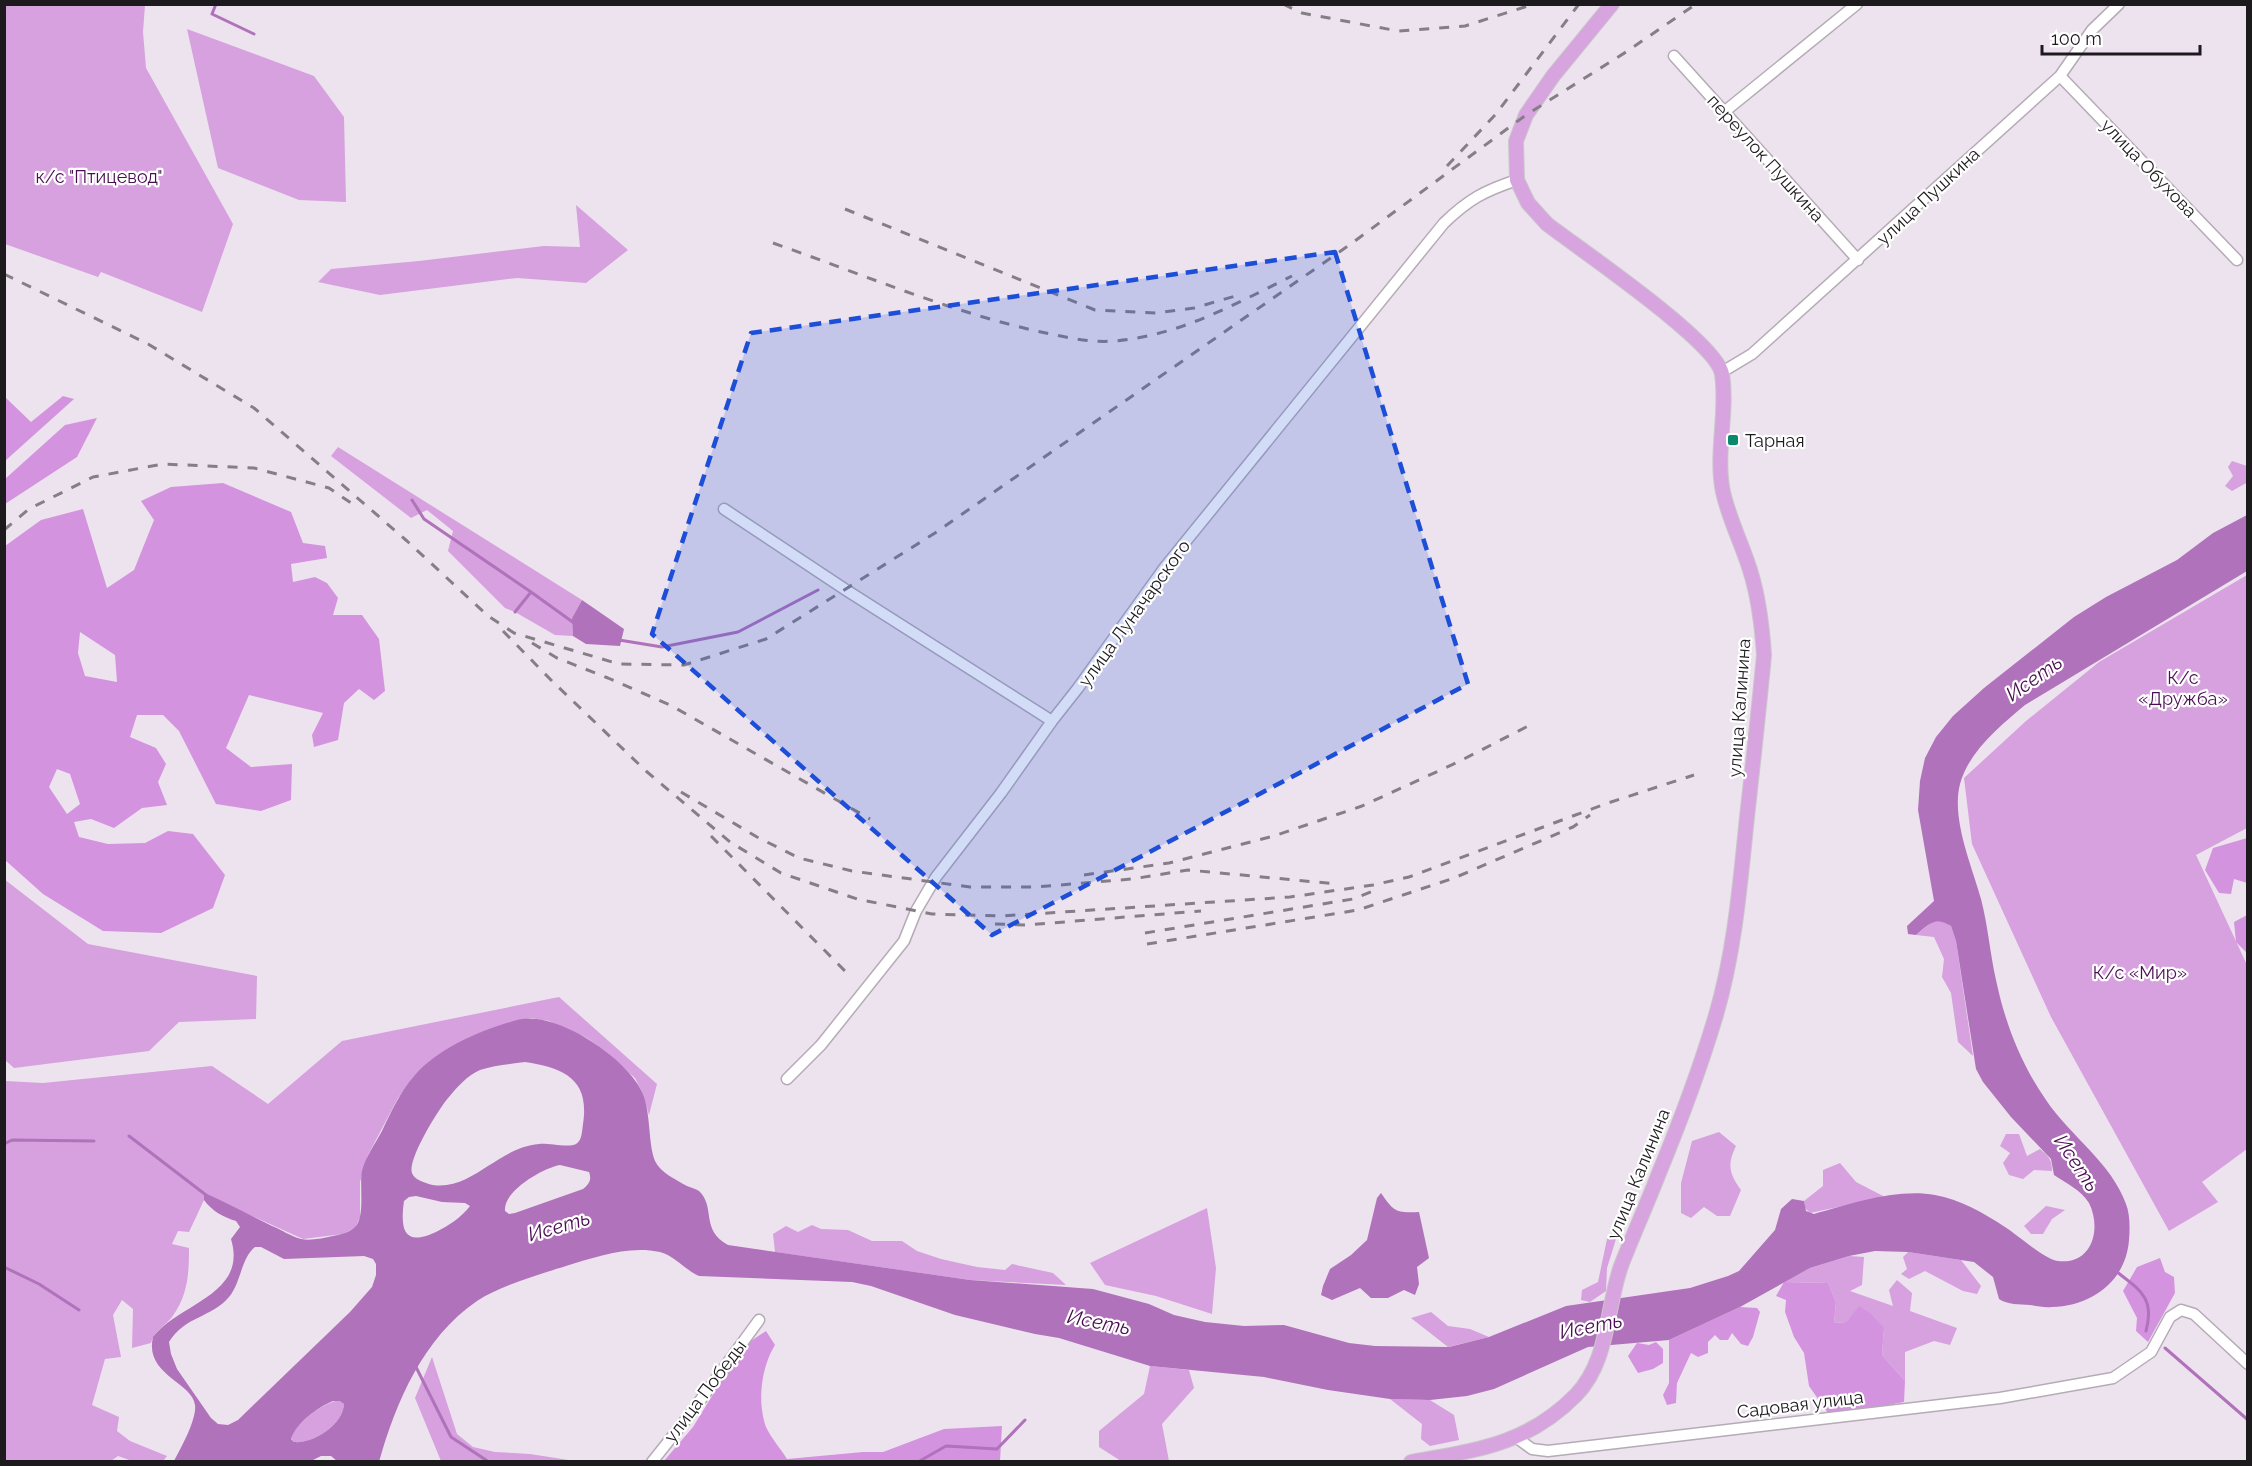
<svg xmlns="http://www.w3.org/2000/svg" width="2252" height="1466" font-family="Raleway,sans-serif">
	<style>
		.green { fill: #d6a1de }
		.forest { fill: #d493de; fill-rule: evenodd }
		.water { fill: #b072ba; fill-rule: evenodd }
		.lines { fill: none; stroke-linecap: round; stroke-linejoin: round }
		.stream { stroke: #b072ba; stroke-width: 3 }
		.minor-casing { stroke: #b5abb6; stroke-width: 13 }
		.major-casing { stroke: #c9c8c9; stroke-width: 16 }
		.minor { stroke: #fff; stroke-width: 10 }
		.major { stroke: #d8a4e0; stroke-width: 14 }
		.rail { stroke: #857e86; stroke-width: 3; stroke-dasharray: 10 10; stroke-linecap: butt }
		.marked { fill: #1d4ed8; fill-opacity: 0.2; stroke: #1d4ed8; stroke-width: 4.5; stroke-dasharray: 12 8; stroke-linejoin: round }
		.poi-dot { fill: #0a8a6d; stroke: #fff; stroke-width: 2 }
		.labels { text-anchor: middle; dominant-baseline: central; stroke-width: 4.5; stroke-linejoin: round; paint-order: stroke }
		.street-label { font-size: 18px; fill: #1d1a1e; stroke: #fff }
		.park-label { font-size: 18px; fill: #4a0e53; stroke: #fff }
		.poi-label { font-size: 18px; fill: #1d1a1e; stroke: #fff; text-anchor: start }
		.water-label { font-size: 20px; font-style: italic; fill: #480c51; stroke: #fff }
	</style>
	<rect width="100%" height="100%" fill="#ede3ee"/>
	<path class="green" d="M4,5h141l-2,27 3,36 87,156 -31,88 -101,-40 -3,5 -93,-33z
		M187,29l127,47 30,41 2,85 -47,-2 -81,-32z
		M576,205l52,45 -42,33 -69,-5 -137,17 -62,-13 13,-13 88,-8 125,-15 36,1z
		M338,447l244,153 -10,18 1,18 -18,-1 -40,-23 -10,-4 -57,-57 5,-20 -26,-21 -16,8 -80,-62z
		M2232,461l15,5 1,16 -16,9 -7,-5 8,-10 -5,-9z
		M2247,575v253l-51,27 51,110v184l-45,33 16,20 -49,29 -118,-214 -79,-173 -8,-66 62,-57 73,-59z
		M4,879l84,65 169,32 -1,43 -77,3 -30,29 -135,17 -9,-8z
		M1943,921l8,5 5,15 17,115 -15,-14 -7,-49 -9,-16 2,-18 -10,-22 -18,-2 16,-13z
		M559,997l98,87 -8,31 -6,-21 -8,-16 -30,-27 -18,-13 -38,-17 -18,-3 -13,2 -62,25 -22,13 -20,18 -16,22 -30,57 -8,27v35l-5,11 -12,6 -40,5 -99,-45v6l-15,32 -11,-1 -6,13 17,4c0,26 -1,47 -17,69 -7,9 -18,14 -21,26l-19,5 1,-39 -11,-9 -9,15 8,42 -16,2 -13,46 27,12 -2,14 13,10 37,15 -4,5h-31l-14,-5 -7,5 -106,1v-381l38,2 169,-17 56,38 74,-63z
		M1719,1132l17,14c-9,18 -7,28 5,44l-11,26h-13l-13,-9 -13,11 -10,-5v-30l11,-42z
		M2006,1134h13l8,22 13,-7c9,7 12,11 12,22l-18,-1 -11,9 -14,-4 -6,-12 7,-10 -10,-7z
		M1840,1163l16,19 29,15 -75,16 -5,-5 -1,-7 19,-15v-16z
		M2046,1206l19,4 -13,9 -9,15h-12l-7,-8z
		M1207,1208l9,60 -4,46 -56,-18 -51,-11 -15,-22z
		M812,1225l9,4 27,1 24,11h30l15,10 24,8 36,8 28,3 7,-6 41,9 13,12 -96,-5 -195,-28 -2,-18 13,-8 12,6z
		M1613,1234l3,5 -9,29 -1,23 -16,11 -9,-2 1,-10 16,-8 9,-43z
		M1908,1252l53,8 20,26 -4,8 -14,-3 -38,-20 -16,8 -8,-5 6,-5 -4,-12z
		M1849,1256l15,1 -2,28 -12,6 43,15 -4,-16 8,-10 15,13 -2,18 47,17 -7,17 -16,-4 -29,11v29l-23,-26 2,-27 -37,-6 -13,1 2,-21 -8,-19 -44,-1 26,-14z
		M1431,1312l17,14 22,3 19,8 -41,10 -37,-29z
		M432,1357l25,77 16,13 22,5 35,2 45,7h-134l-26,-63z
		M1150,1366l39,4 5,18 -32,36 7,37h-48l-22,-14v-16l45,-37z
		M1390,1399l40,1 24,15 5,25 -29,6 -9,-7 1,-15z
		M340,1400l4,4c-1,21 -31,40 -50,38l-3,-4c5,-16 33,-36 49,-38z"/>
	<path class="forest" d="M63,396l11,3 -69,62v-64l26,25z
		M97,418l-20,39 -72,47v-25l60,-54z
		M223,483l68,29 12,31 22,3 2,12 -36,6 2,18 22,-5 12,6 11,15 -5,17h29l17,24 6,52 -11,9 -15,-11 -15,14 -6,37 -24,7 -2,-12 11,-22 -74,-18 -23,53 25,19 41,-3 -1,36 -30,11 -45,-7 -37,-73 -16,-16h-26l-7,22 26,11 10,16 -8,18 9,23 -25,3 -28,20 -23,-9 -17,3 5,15 29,7 37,-1 23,-12 25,3 32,41 -12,33 -52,25 -58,-2 -60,-37 -38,-34v-314l36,-26 42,-11 24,79 27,-18 20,-50 -13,-19 30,-14zM80,632l35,23 2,27 -32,-6 -7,-23zM57,769l13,5 10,30 -13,10 -18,-27z
		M2247,838v45l-13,-4 -3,15 -12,-1 -14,-23 8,-22z
		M2247,915v38l-11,-11 -2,-20z
		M2160,1258l5,14 9,5 1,16 -27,49 -12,-11 1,-13 -14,-27 14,-24z
		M1784,1282l44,1 8,19 -2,21 13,-1 12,-16 11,7 14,15 -2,27 23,26 -1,21 -74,14 -21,-30 -5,-33 -10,-16 -9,-25 1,-12 -10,-4z
		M1740,1307l17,1 3,4 -7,25 -5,9 -7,-2 -9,-11 -4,7h-8l-5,-5 -7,7v11l-10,4 -7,-4 -14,30 -1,20 -9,2 -4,-10 6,-12v-43z
		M766,1331l9,14c-14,23 -18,57 -9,82 5,11 15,22 21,32l76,-7h20l61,-23 58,-3 -2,35 -337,1 30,-35 49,-80z
		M1656,1342l7,7v14l-10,6 -15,4 -10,-17 9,-13 12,2z"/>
	<path class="water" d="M2247,515v56l-222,134c-25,21 -56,46 -65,79 -9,35 12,82 21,115 7,27 9,54 15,81 9,43 25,84 50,120 24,36 65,62 80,104 4,10 4,25 3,36 -3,41 -37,66 -77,67 -7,1 -15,-1 -22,-2 -11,-1 -22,0 -31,-6l-6,-22 -19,-15 -66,-10 -33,-1 -26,5 -39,12 -70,39 -71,33 -81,7 -94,42 -27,7 -37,4 -40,-1 -62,-9 -64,-13 -114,-11 -91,-28 -24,-4 -80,-19 -84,-29 -19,-4 -153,-6c-14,-6 -24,-20 -39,-24 -31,-7 -65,5 -94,14 -26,8 -66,20 -89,35 -54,37 -81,101 -98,161l-42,-1 -6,-5h-10l-12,6 -135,-1c7,-13 23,-42 21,-56 -3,-23 -51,-30 -42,-68 26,-34 95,-42 78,-98l9,-12 -4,-6c-13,-4 -24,-10 -32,-21v-6h3c22,10 43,21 65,32 10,4 18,10 29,13 10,2 22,-1 32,-3 6,-1 15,-3 21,-8 12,-10 5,-42 8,-57 4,-15 13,-27 20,-40 9,-19 18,-39 32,-55 24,-28 67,-46 103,-56 38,-11 112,39 126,74 8,21 5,49 12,67 5,11 21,19 32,25 3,1 9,3 12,5 17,16 1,39 29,54l242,35 123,9 56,15 25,11 31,7 39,4 40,-1 65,18 26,3 74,1 40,-10 77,-31 124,-18 38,-12 11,-5 36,-41 6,-21 11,-10 12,2 2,10 8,3c36,-10 83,-26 121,-19 24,4 49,18 70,32 14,9 39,32 53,34 34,4 44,-32 31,-58 -8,-13 -23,-20 -35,-28l-3,-16 -40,-42 -28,-35 -7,-13 -20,-128 -5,-15c-16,-10 -22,-2 -35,9l-8,-1 -1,-8 27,-25 -16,-91 2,-29 5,-23 11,-21 17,-21 31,-28 90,-71 32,-20 71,-37 36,-27zM525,1062c39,6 65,17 58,62 -1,7 -1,17 -7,20 -7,4 -28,-1 -37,0 -27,2 -49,23 -73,35 -13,6 -27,9 -40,4 -5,-2 -12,-4 -14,-10 -5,-13 27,-65 37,-76 8,-10 19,-22 31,-27 14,-5 31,-6 45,-8zM560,1165l29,7c3,8 0,12 -6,17l-68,24 -6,1 -4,-3c-2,-20 38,-43 55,-46zM416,1196l26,6 23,1 5,3c-8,11 -22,20 -34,26 -32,15 -36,-2 -32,-31l5,-4zM255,1247h6l23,12 80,-3 9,3 3,5v11l-4,12 -22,25 -82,79 -30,29 -10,5 -10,-1 -7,-6 -34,-49 -6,-15 -2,-12c16,-26 42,-24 60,-45 12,-14 12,-39 26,-50zM333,1401h7l4,3c-1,21 -31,40 -50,38l-3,-3c5,-16 27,-32 42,-38z
		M582,600l42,29 -4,17 -34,-2 -13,-8 -1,-18z
		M1381,1193c13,19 15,20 38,19l10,46 -12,9 2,17 -4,11 -11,-5 -16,8h-17l-11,-10 -28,12 -11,-5 2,-9 7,-17 21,-14 16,-15 10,-42z"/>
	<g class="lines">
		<path class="stream" d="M216,4l-4,10 42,20
			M412,500l12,19 107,73 -16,20
			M531,592l43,31
			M619,640l43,7 76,-15 80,-42
			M129,1136l77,59
			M4,1144l8,-4 82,1
			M4,1267l35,17 40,26
			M2117,1272c23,18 38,26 29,59
			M2165,1348l83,72
			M416,1367l35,70 38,25
			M854,1462h4
			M918,1462l28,-16 51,3 28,-29"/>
		<g class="minor-casing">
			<path id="minor" d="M1674,56l184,204
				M2060,76l177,184
				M1724,112l133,-108
				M1722,372l30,-18 308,-278 32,-46 27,-26
				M724,509l122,81 206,131
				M787,1079l34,-34 83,-104 12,-30 20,-34 65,-84 51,-72 26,-33 87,-121 279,-344c25,-24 40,-32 73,-43
				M1517,1438l15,11 16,2 452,-53 113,-20 38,-26 19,-35 11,-7 13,4 54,50
				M652,1462l39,-49 68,-93"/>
		</g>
		<g class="major-casing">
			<path id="major" d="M1411,1462c65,-12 116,-17 165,-67 33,-34 30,-86 45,-129 12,-31 26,-62 38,-93 21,-51 41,-104 57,-158 19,-65 24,-131 31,-198 6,-54 12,-108 17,-162 -2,-30 -5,-57 -14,-85 -8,-26 -21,-51 -27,-78 -8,-39 5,-79 -1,-118 -5,-32 -144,-126 -175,-150l-19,-21 -11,-23 -1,-39 10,-26 27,-39 59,-72"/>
		</g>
		<use href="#minor" class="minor"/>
		<use href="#major" class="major"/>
		<path class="rail" d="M1283,4l19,9 96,18 67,-5 69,-22
			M1447,166l49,-52 83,-110
			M845,209l250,101 61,3 38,-5 45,-13
			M773,243c89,31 177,69 268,89 24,5 49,11 73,9 65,-5 121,-37 178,-65
			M4,274l144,70 106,64 153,133 81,75 26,17 105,31 65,1 82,-26 169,-106 413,-287 178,-131 100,-63 70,-48
			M4,530l25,-21 64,-32 70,-13 91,4 75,20 28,19
			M503,631l49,50 94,90 84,71 51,31 76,26 75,15 70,2 288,-19 83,-12 36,-8 196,-73 89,-29
			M532,643l25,15 51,20 64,28 198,113
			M681,792l76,45 42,21 53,13 118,16h66l96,-8 56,-9 149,14
			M711,836l137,138
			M1084,875l85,-12 105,-27 88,-30 96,-44 74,-38
			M995,924l31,1 175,-14
			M1145,933l208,-34 25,-10
			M1147,944l211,-34 96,-32 119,-51 17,-12"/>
	</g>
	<path class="marked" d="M1335,252l133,432 -476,251 -340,-301 99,-301z"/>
	<rect class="poi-dot" x="1727" y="434" width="12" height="12" rx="3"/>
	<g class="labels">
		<g class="street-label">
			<text transform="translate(1766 158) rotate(48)">переулок Пушкина</text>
			<text transform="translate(2149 168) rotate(46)">улица Обухова</text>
			<text transform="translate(1928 196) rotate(-43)">улица Пушкина</text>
			<text transform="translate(1134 613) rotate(-54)">улица Луначарского</text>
			<text transform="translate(1739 708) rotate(-86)">улица Калинина</text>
			<text transform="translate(1638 1174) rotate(-68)">улица Калинина</text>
			<text transform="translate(705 1391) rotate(-53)">улица Победы</text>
			<text transform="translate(1800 1404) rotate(-7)">Садовая улица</text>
		</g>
		<g class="park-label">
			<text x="99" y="176">к/с "Птицевод"</text>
			<text x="2183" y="677">К/с<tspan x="2183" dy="21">«Дружба»</tspan></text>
			<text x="2140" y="972">К/с «Мир»</text>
		</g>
		<g class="poi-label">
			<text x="1745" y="440">Тарная</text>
		</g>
		<g class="water-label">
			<text transform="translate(2034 678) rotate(-35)">Исеть</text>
			<text transform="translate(2077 1163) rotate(56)">Исеть</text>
			<text transform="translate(559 1226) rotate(-16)">Исеть</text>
			<text transform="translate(1099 1322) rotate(11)">Исеть</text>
			<text transform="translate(1591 1326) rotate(-11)">Исеть</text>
		</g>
	</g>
	<rect width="2252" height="1466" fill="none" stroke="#1d1a1e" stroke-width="12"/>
	<path d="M2042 45v9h158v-9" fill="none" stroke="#1d1a1e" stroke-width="3"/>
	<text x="2051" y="45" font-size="18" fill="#1d1a1e" stroke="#ffffff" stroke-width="4.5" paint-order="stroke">100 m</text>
</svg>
